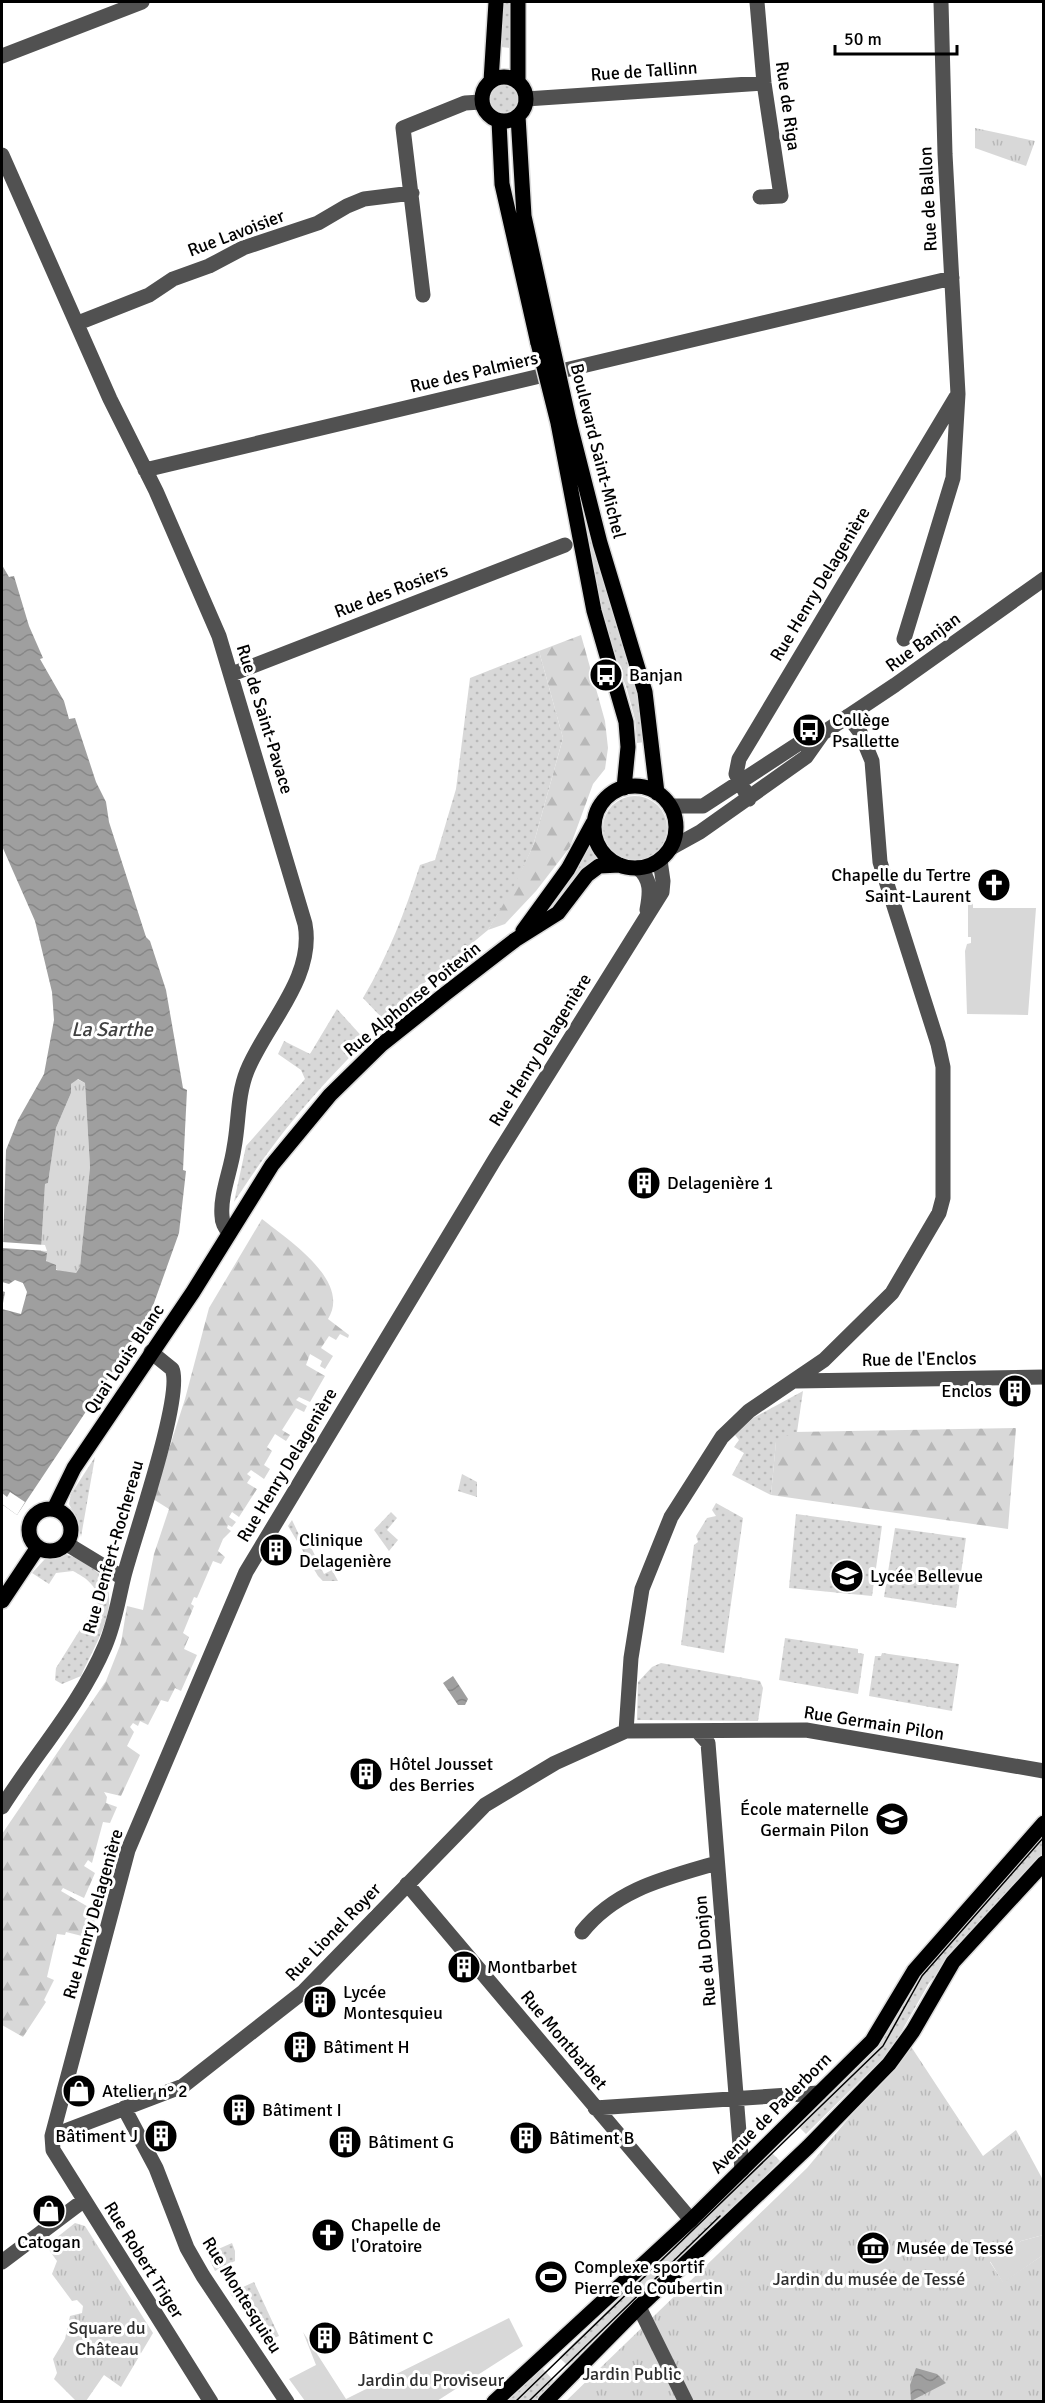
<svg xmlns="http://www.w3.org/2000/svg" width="1045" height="2403" font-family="Signika,sans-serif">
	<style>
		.grass { fill: url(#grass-dots) }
		.forest { fill: url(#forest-firs) }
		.park { fill: url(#park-tufts) }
		.garden { fill: #d8d8d8 }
		.water { fill: url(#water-waves); fill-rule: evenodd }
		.pier { fill: #fff }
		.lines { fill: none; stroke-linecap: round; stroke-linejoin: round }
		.major-casing { stroke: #dbdbdb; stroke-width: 18 }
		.minor { stroke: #515151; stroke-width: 15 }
		.major { stroke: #000; stroke-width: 15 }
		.tram { stroke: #000; stroke-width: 1.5 }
		.major-bridge-casing { stroke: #dbdbdb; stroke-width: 18; stroke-linecap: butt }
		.major-bridge { stroke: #000; stroke-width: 15 }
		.labels { text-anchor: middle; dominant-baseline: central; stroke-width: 6; stroke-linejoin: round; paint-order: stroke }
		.street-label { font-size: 18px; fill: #000; stroke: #fff }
		.poi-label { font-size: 18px; fill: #000; stroke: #fff; text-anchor: start }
		.park-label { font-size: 18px; fill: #2f2f2f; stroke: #fff }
		.water-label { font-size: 20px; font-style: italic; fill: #404040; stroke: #fff }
	</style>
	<defs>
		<pattern id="grass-dots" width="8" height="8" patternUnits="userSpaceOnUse" patternTransform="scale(1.5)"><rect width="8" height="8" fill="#d8d8d8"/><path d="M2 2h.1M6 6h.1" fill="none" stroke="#b8b8b8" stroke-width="1.8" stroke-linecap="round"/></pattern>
		<pattern id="forest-firs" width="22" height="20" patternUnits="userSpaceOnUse" patternTransform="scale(1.5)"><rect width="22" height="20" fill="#d8d8d8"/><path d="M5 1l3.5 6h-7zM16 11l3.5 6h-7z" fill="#b8b8b8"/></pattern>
		<pattern id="park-tufts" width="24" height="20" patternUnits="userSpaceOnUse" patternTransform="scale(1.5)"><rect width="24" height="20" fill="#d8d8d8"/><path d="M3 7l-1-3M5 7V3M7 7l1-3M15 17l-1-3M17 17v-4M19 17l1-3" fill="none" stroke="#b8b8b8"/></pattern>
		<pattern id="water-waves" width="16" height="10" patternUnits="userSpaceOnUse" patternTransform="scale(1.5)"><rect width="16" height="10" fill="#9f9f9f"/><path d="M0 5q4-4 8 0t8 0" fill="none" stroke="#878787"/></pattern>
	</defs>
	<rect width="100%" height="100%" fill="#fff"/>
	<path class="grass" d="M502,2h10l-2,46 -9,-1z
		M490 99a14 14 0 1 1 28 0a14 14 0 1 1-28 0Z
		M573,467l66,226 6,49 -8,1 -2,-24 -9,-33 -18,-41z
		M539,651l24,87 -30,108 -19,42 -26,42 -106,88 -19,-20c25,-42 42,-86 57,-133l15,-5 21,-71 14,-111z
		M603 828a32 32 0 1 1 64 0a32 32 0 1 1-64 0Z
		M589,847l10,13 -32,32 -6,-5z
		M337,1009l29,32c-54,53 -91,98 -132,161l12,-56 59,-67 -4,-9 -23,-16 6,-13 26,13z
		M803,1391l-6,41 -21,10 -5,53 -39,-20 12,-22 -10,-6 5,-7 -4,-5 18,-17z
		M95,1457l-14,80 -3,-15 -9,-18 2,-10z
		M462,1474l15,8v15l-19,-6z
		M716,1503l27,15 -19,135 -43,-8 13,-100 4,-3 -2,-6 11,-18 9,-2 -4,-6z
		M391,1512l6,6 -10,12 11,10 -9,11 -15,-21z
		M796,1514l86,12 -10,70 -83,-8z
		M292,1520l9,19 5,-2 18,37 8,-4 6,11h-15l-5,-5 -30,-50z
		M895,1528l71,10 -10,70 -72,-11z
		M64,1554c10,2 17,7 25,12 43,25 6,77 -8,110l-19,8 -7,-4 1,-12 42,-67c-1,-16 -12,-23 -25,-30l-17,2 -7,11 -17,-11 13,-14z
		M785,1638l73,11v4l6,1 -6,40 -79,-14z
		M882,1653l77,11 -7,47 -83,-15 6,-40h6z
		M661,1663l99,18 3,7 -5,33 -121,-1 1,-38 14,-15z
		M1043,1834v19l-114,130 -38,67 -85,84 -8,-8 83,-83 38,-67z
		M771,2152l9,9 -212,205 -9,-9z
		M232,2243l3,8v10l-20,10 -8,-17z
		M254,2282l25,54 -15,6 -34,-49z
		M541,2367l15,16 -19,18 -32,1z"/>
	<path class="forest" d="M581,635l24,86 3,27 -3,21 -12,15 -23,63 -34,44 -31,33 -17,6 25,-42 20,-42 30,-108 -24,-87z
		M262,1219c25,20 90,62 66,100l21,16 -1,3 -8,-4 -4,6 -7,-4 -8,12 12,8 -8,13 -5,-3 2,-5 -12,-7 -4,11 19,11 -15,26 -11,-5 -3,3 11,6 -3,6 -8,-4 -14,22 8,5 -4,6 -11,-7 -8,13 5,4 -8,14 6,4 -6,10 -13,-9 -4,4 4,3 -4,6 10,6 -18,28 -7,-5 -3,5 7,5 -4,5 -4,-2 -1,3 4,3 -8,8 -5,12 7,6 -4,7 -8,-3 -16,37 -3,-1 -3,7 3,2 -11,27 6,4 -5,12 13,6 -16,36 -6,-3 -7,14 -7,-2 -13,25 -8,-4 -2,5 -5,-3 -3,4 4,5 -7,14 13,9 -19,41 -17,-4 3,5 -1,6 11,4 -7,16 -7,-1 -11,41 -4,-3 -4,6 11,7 -11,25 -21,-10 -2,3 36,21 -7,26 -24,-6 -1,3 -8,-1 -10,43 7,3 -10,20 2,2 -23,35 -21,-12v-191l104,-153 15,-38 6,-37 16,4 11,-56 15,-45 -16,-10 32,-100 24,-91z
		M1016,1428l-8,101 -237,-34 5,-54 18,-9z"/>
	<path class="park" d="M975,128l60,13 -9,25 -51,-18z
		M77,1079l8,4 5,84 -10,100 -4,6c-17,2 -28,-7 -35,-21l4,-68 3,-1 8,-55 15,-35v-9z
		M910,2045l73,111 33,-26 27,50v55l-22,6 -31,21 13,20 40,-27v146l-478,1 242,-234z
		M75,2223l10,3 68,107 -32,54 -17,-12 -18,26h-10l-22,-22 3,-6 -4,-14 12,-20 5,-23 12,-3 1,-7 -6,-6 -5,1 -20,-27 5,-13 -11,-15z"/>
	<path class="garden" d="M968,903h5v5h63l-8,107 -61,-1 -2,-63 2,-7 4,-1v-6h-3z
		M1043,2235v20l-40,28 -13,-22 31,-20z
		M509,2318l14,28 -86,55h-132l-16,-22 27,-14 -13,-33 43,67z"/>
	<path class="water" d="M2,565l7,12 5,-1 15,50 14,32 -3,1 24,42 5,18 6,-1 21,64 10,20 3,20 37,115 4,4 16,49 17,98 4,2 -4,80 3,1 -7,62 -30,84 -132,198 -14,-10 -1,2v-216l3,1 -3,17 19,5 6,-22 -4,-9 -8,-3 -6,4 -7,-2 4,-132 12,-30 26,-46 10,-54 -2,-28 -17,-71 -33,-75zM78,1079l7,4 5,84 -10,100 -4,6 -20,-3v-5l-10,-4 1,-8 -6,-2 4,-67 3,-1 8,-55 15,-35v-9z
		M453,1676l15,23 -3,6h-7l-15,-22z
		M916,2368l21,6 9,9 -35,18 -1,-16z"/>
	<path class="pier" d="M2,1242l43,3 2,6 -45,-3z
		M10,1492l15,10 -8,13 -15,-11v-11l5,4z"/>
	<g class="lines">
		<g class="major-casing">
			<path id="major" d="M518,2v80
				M482 99a22 22 0 1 1 44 0a22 22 0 1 1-44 0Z
				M491,81l5,-79
				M518,116l6,100 27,124
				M499,121l3,63 36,159
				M569,421l31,122 45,149 12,101
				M558,423l36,188 32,111 2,25 -4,41
				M594 827a41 41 0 1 1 82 0a41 41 0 1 1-82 0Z
				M523,931l45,-62 25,-46
				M29 1530a21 21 0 1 1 42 0a21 21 0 1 1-42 0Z
				M54,1509l20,-41 119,-176 79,-127 58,-70 51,-50 64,-51 70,-54 43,-27 29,-38 12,-9 21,-1
				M2,1601l36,-54
				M494,2402l197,-182 181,-179 42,-70 130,-148
				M545,2402l94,-95 169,-160 81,-83 24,-33 40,-69 91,-99"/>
		</g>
		<path class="minor" d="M757,2l7,81 17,113 -21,1
			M2,56l140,-54
			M526,99l238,-16
			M2,155l108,244 46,92 63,145 86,288c10,54 -39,100 -58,147 -10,25 -8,52 -13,77 -3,22 -14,47 -12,68 0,7 3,11 7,17
			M423,295l-20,-167 62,-25 16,-1
			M78,323l71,-28 24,-16 36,-13 34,-18 75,-25 29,-17 17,-7 48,-6
			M145,470l807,-192
			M904,639l49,-161 5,-84 -13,-240 -4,-152
			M232,674l333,-129
			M749,799l-13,-25 3,-15 217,-362
			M671,806h32l95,-62 25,-11 72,-48 149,-106
			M671,848l29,-16 106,-75 17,-24
			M638,868c14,11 12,26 9,42
			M796,1381l248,-4
			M67,1544l56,34
			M626,1731l5,-73 11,-69 29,-72 51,-80 27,-26 75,-51 68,-67 47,-80 4,-15v-131l-5,-23 -58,-182 -8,-101 -12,-29 -12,-16
			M698,1732l10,11 34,427
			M2,1807c34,-54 78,-102 103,-161 10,-23 13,-46 19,-70 9,-36 60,-181 48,-207l-21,-17
			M407,1884l284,336
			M582,1932c34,-43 84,-54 135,-69
			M124,2108l32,60 31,80 16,28 84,126
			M595,2108l224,-15
			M52,2136l131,-50 120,-94 182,-187 70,-42 71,-32 180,-1 238,41
			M2,2262l81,-61
			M639,2307l47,95
			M211,2402l-158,-252 -1,-14 76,-286 118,-278 249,-413 167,-267 1,-11 -3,-21"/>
		<use href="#major" class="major"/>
		<path class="tram" d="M515,2402l368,-356 39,-70 122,-139
			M528,2402l192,-186"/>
		<g class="major-bridge-casing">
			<path id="major-bridge" d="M551,340l18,81
				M538,343l20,80"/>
		</g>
		<use href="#major-bridge" class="major-bridge"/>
	</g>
	<defs>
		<g id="bus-disc" transform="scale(1.725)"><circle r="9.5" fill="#000" stroke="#fff"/><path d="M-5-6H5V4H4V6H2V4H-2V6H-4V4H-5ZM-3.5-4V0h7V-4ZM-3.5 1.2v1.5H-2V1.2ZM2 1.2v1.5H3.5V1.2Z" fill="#fff"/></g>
		<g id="church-disc" transform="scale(1.725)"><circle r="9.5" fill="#000" stroke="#fff"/><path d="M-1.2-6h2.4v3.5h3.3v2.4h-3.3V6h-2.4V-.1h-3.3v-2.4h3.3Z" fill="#fff"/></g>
		<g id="building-disc" transform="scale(1.725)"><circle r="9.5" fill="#000" stroke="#fff"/><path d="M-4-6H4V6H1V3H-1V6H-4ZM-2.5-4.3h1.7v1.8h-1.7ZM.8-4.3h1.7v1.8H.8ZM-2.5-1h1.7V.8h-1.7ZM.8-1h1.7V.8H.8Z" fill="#fff"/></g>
		<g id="school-disc" transform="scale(1.725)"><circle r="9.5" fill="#000" stroke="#fff"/><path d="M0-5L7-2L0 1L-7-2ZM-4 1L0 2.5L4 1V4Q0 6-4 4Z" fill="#fff"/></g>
		<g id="shop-disc" transform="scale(1.725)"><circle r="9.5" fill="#000" stroke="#fff"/><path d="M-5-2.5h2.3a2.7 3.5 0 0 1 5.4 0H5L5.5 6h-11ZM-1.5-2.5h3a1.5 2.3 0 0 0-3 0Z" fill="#fff"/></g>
		<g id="museum-disc" transform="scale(1.725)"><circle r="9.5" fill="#000" stroke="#fff"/><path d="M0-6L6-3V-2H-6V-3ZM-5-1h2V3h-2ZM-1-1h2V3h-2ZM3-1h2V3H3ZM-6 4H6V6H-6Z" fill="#fff"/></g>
		<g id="stadium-disc" transform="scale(1.725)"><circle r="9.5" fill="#000" stroke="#fff"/><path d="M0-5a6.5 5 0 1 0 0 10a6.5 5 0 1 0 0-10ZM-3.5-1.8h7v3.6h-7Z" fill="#fff"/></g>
	</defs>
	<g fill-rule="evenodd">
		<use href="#bus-disc" x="606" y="675"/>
		<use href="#bus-disc" x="809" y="730"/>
		<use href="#church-disc" x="994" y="885"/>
		<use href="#building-disc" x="644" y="1183"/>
		<use href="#building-disc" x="1015" y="1391"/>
		<use href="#building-disc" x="276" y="1550"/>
		<use href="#school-disc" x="847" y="1576"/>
		<use href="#building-disc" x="366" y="1774"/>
		<use href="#school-disc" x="892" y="1819"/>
		<use href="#building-disc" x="464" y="1967"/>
		<use href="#building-disc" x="320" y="2002"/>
		<use href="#building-disc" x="300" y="2047"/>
		<use href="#shop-disc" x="79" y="2091"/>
		<use href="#building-disc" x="239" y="2110"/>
		<use href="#building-disc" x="161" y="2136"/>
		<use href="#building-disc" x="526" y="2138"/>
		<use href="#building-disc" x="345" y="2142"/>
		<use href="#shop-disc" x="49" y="2211"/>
		<use href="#church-disc" x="328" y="2235"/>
		<use href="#museum-disc" x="873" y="2248"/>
		<use href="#stadium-disc" x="551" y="2277"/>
		<use href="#building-disc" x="325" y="2338"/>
	</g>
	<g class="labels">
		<g class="street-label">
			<text transform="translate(644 71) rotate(-4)">Rue de Tallinn</text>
			<text transform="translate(788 106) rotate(82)">Rue de Riga</text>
			<text transform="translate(928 199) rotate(-93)">Rue de Ballon</text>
			<text transform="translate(236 233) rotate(-21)">Rue Lavoisier</text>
			<text transform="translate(474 372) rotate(-13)">Rue des Palmiers</text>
			<text transform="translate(598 451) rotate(76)">Boulevard Saint-Michel</text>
			<text transform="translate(820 584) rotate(-59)">Rue Henry Delagenière</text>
			<text transform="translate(391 591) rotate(-21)">Rue des Rosiers</text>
			<text transform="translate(923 642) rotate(-36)">Rue Banjan</text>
			<text transform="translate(265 719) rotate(73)">Rue de Saint-Pavace</text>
			<text transform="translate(412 999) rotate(-39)">Rue Alphonse Poitevin</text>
			<text transform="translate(540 1050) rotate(-58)">Rue Henry Delagenière</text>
			<text transform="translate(124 1359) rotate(-56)">Quai Louis Blanc</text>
			<text transform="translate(919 1359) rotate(-1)">Rue de l'Enclos</text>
			<text transform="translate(287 1465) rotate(-59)">Rue Henry Delagenière</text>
			<text transform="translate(113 1547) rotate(-74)">Rue Denfert-Rochereau</text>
			<text transform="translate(874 1723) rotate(9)">Rue Germain Pilon</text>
			<text transform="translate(93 1914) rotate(-74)">Rue Henry Delagenière</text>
			<text transform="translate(333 1932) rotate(-46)">Rue Lionel Royer</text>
			<text transform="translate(705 1951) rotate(-95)">Rue du Donjon</text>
			<text transform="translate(564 2040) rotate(50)">Rue Montbarbet</text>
			<text transform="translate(771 2113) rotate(-45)">Avenue de Paderborn</text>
			<text transform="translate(144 2260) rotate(58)">Rue Robert Triger</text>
			<text transform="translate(242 2295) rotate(58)">Rue Montesquieu</text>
		</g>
		<g class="poi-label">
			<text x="629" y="675">Banjan</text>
			<text x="832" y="720">Collège<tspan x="832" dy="21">Psallette</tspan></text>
			<text x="971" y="875" text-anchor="end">Chapelle du Tertre<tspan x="971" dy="21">Saint-Laurent</tspan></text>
			<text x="667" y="1183">Delagenière 1</text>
			<text x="992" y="1391" text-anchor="end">Enclos</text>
			<text x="299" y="1540">Clinique<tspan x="299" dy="21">Delagenière</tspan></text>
			<text x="870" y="1576">Lycée Bellevue</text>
			<text x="389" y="1764">Hôtel Jousset<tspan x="389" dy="21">des Berries</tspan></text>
			<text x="869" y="1809" text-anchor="end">École maternelle<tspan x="869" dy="21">Germain Pilon</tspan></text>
			<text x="487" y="1967">Montbarbet</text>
			<text x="343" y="1992">Lycée<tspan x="343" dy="21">Montesquieu</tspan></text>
			<text x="323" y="2047">Bâtiment H</text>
			<text x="102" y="2091">Atelier n° 2</text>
			<text x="262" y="2110">Bâtiment I</text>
			<text x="138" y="2136" text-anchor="end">Bâtiment J</text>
			<text x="549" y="2138">Bâtiment B</text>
			<text x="368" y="2142">Bâtiment G</text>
			<text x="351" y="2225">Chapelle de<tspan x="351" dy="21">l'Oratoire</tspan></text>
			<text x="49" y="2242" text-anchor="middle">Catogan</text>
			<text x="896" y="2248">Musée de Tessé</text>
			<text x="574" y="2267">Complexe sportif<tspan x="574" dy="21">Pierre de Coubertin</tspan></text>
			<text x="348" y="2338">Bâtiment C</text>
		</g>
		<g class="park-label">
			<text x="869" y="2279">Jardin du musée de Tessé</text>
			<text x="107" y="2328">Square du<tspan x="107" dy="21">Château</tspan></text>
			<text x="632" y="2374">Jardin Public</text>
			<text x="431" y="2380">Jardin du Proviseur</text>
		</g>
		<g class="water-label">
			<text x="112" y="1029">La Sarthe</text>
		</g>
	</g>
	<rect width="1045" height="2403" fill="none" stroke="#000000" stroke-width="6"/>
	<path d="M835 45v9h122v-9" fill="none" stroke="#000000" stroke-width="3"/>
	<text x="844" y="45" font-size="18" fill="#000000" stroke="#ffffff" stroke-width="4.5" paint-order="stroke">50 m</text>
</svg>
